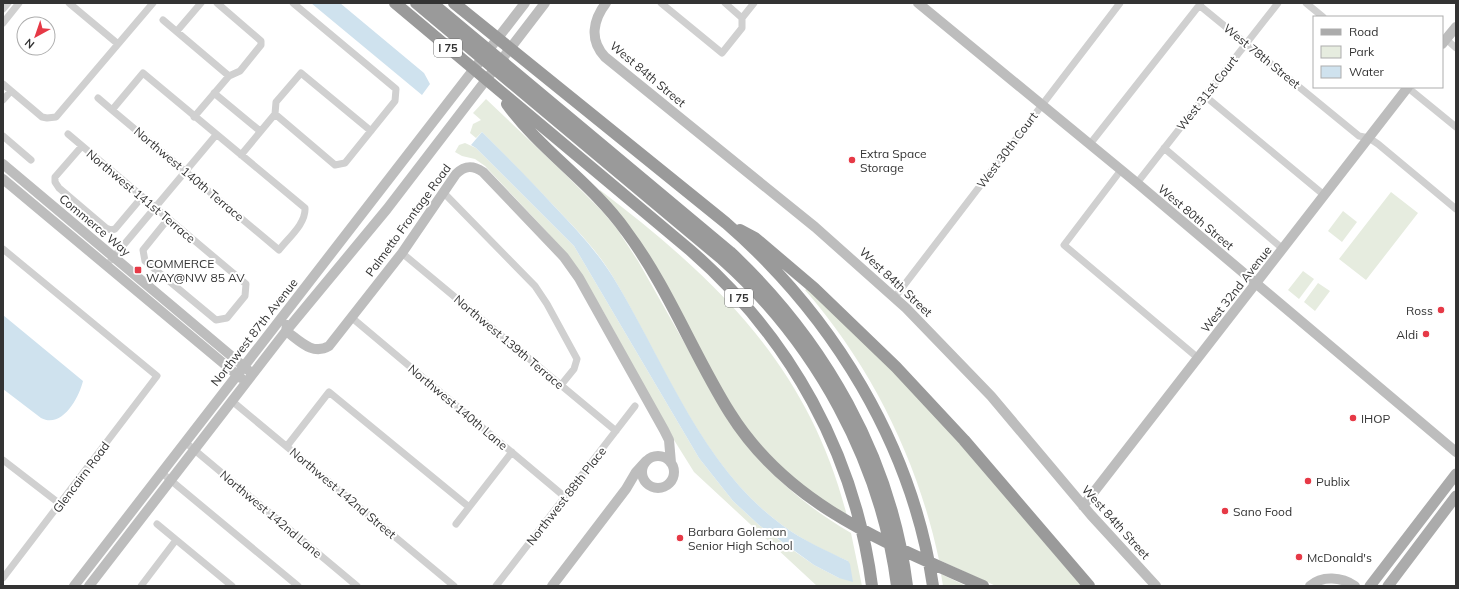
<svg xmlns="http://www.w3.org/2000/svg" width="1459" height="589" font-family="Mulish,sans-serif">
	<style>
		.green { fill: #e6ecdf }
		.water { fill: #cfe2ee }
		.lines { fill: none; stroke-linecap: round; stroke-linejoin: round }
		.street { stroke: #d0d0d0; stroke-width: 7 }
		.secondary { stroke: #bdbdbd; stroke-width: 10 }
		.primary { stroke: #ababab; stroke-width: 11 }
		.highway { stroke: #9a9a9a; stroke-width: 12 }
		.poi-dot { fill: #e63946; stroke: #fff; stroke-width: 1.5 }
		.labels { text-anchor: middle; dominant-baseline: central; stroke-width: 4; stroke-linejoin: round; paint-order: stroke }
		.shield { fill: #fff; stroke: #707070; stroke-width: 1 }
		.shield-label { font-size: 11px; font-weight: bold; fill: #333 }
		.street-label { font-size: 12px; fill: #333; stroke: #fff }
		.poi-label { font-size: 12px; fill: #333; stroke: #fff; text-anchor: start }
	</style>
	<rect width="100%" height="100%" fill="#fff"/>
	<path class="green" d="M486,99l80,76 36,36 15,18 21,32 90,159c34,49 72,83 123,113l11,53h-45l-123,-114 -25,-40 -67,-123 -54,-76 -63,-67 -10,-7 -13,-3 -7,-4 4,-7 6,-2 11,5 98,98 125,212 34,43 26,24 28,21 27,19 25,13 9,-17c-23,-10 -46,-21 -66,-36 -81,-59 -119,-165 -169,-248 -16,-27 -38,-49 -60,-72 -23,-24 -47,-49 -71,-73l-6,6 -6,-5 3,-9 8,-4 -8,-7z
		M600,190c119,91 209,177 247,326 -40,-23 -75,-55 -103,-91l-145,-233z
		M1391,192l27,21 -52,67 -27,-21z
		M1343,211l14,11 -15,20 -14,-11z
		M1303,271l11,8 -15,20 -11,-9z
		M1318,283l12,8 -15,20 -11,-9z
		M808,288c68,63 132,131 192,201 28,32 53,66 83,97h-87l-57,-26c-21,-99 -67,-193 -134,-270z
		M941,574l25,12h-23z"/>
	<path class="water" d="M311,3h29l84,70 6,11 -8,11z
		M482,132c24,24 48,48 71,73 22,23 43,45 60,72 51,83 88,189 169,248 20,15 43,25 66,36l2,3 3,18 -14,-4 -25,-13 -55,-40 -26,-24 -34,-43 -125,-212 -98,-98 -5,-3z
		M3,315l80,66c-4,17 -21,48 -42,37l-38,-29z"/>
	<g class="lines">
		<path class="street" d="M69,3l49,41
			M661,3l61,50 20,-25v-10l-17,-15
			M1306,3l17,14
			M1199,5l160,131 10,2 9,6 78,65
			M3,9l5,-6
			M742,18l12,-15
			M163,20l66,56
			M3,23l16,-20
			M177,31l24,-28
			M1446,39l10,9
			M3,84l39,33 5,1 9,-1 97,-114
			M1407,87l49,40
			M214,93l46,38
			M1205,96l119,99
			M98,98l14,12 167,140c9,-12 27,-26 26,-42l-162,-135 -31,37
			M3,100l8,-9
			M275,114l60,51 10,-2 50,-62 1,-12 -103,-86
			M194,117l35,-41 11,-5 21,-26v-4l-44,-38
			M68,134l178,150 -1,12 -18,22 -11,2 -71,-59 -2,-11 25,-31
			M3,136l28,24
			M1090,144l111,-141
			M82,146l-27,31v5l4,6 47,40 5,2 4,-1 27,-32
			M1164,148l119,101
			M241,155l34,-41 1,-12 25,-29 70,58
			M1121,170l-57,75 134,113
			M1137,183l141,-180
			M443,192l92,94 12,18 30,55 -3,10 -13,16
			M3,249l154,127 -154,202
			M402,253l214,178
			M111,260l105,-125
			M895,297l225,-294
			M351,317l214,180
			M232,401l222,185
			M185,442l172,144
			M287,446l42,-54 140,115
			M3,460l57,44
			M162,473l136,113
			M157,524l75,62
			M456,524l56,-72
			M141,586l35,-46
			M496,586l139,-180"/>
		<path class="secondary" d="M606,3c-13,17 -17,37 -1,54l210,170 91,81 85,88 100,119 65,71
			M918,3l219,180 319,269
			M1442,44l14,-17
			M3,164l245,206
			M3,179l238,199
			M287,325l-1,6c13,9 26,25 43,15l73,-93 54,-79c9,-9 17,-9 27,-2l81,85 15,21 85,152 5,10 2,23
			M642 472a16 16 0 1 1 32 0a16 16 0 1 1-32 0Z
			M1083,506l325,-419
			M74,586l451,-583
			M89,586l197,-255 101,-122 158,-206
			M552,586l74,-97 10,-17 10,-11
			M1310,586c12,-11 32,-9 45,0"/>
		<path class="primary" d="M1370,586l86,-112
			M1388,586l68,-90"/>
		<path class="highway" d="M395,3l295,247c100,87 165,204 182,336
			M416,3l306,256c94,84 159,202 175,327
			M432,3l298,249c94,88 161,205 177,334
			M454,3l272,220c107,93 186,222 207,363
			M507,104c34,47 85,79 119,127 42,56 67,123 104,182 59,94 157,130 253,173
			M740,230l15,8 59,50 82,79 68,73 125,146"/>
	</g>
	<g class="poi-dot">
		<circle cx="852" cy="160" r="4"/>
		<rect x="134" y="266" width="8" height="8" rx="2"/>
		<circle cx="1441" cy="310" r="4"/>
		<circle cx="1426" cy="334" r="4"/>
		<circle cx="1353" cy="418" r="4"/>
		<circle cx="1308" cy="481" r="4"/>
		<circle cx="1225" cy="511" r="4"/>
		<circle cx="680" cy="538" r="4"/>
		<circle cx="1299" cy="557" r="4"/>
	</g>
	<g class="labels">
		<g class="shield">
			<rect x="434" y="39" width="28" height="18" rx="3"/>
			<rect x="725" y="289" width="28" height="18" rx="3"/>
		</g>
		<g class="shield-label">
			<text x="448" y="48">I 75</text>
			<text x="739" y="298">I 75</text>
		</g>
		<g class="street-label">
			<text transform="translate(1262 56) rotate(39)">West 78th Street</text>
			<text transform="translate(648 74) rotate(40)">West 84th Street</text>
			<text transform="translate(1207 93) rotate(-52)">West 31st Court</text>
			<text transform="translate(1007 150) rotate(-53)">West 30th Court</text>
			<text transform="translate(189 174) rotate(40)">Northwest 140th Terrace</text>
			<text transform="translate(141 196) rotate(40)">Northwest 141st Terrace</text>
			<text transform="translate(1196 217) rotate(40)">West 80th Street</text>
			<text transform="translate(408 220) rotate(-54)">Palmetto Frontage Road</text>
			<text transform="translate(95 225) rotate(40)">Commerce Way</text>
			<text transform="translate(896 282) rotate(43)">West 84th Street</text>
			<text transform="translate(1236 289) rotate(-52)">West 32nd Avenue</text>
			<text transform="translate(254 332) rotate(-52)">Northwest 87th Avenue</text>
			<text transform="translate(509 342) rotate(40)">Northwest 139th Terrace</text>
			<text transform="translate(458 407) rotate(40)">Northwest 140th Lane</text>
			<text transform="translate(81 477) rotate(-53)">Glencairn Road</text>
			<text transform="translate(343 493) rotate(40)">Northwest 142nd Street</text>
			<text transform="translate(566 496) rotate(-52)">Northwest 88th Place</text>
			<text transform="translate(271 514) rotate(40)">Northwest 142nd Lane</text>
			<text transform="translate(1116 522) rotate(48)">West 84th Street</text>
		</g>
		<g class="poi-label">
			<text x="860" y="153">Extra Space<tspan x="860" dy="14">Storage</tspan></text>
			<text x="146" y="263">COMMERCE<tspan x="146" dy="14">WAY@NW 85 AV</tspan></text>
			<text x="1433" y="310" text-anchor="end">Ross</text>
			<text x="1418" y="334" text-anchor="end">Aldi</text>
			<text x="1361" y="418">IHOP</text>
			<text x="1316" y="481">Publix</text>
			<text x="1233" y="511">Sano Food</text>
			<text x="688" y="531">Barbara Goleman<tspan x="688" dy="14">Senior High School</tspan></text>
			<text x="1307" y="557">McDonald's</text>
		</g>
	</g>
	<rect width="1459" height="589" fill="none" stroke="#333333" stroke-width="8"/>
	<rect x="1313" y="16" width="130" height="72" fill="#ffffff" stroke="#adadad"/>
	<rect x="1321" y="29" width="20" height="6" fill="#ababab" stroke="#adadad"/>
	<text x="1349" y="36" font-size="12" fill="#333333">Road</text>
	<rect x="1321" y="46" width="20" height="12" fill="#e6ecdf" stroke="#adadad"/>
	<text x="1349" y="56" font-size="12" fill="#333333">Park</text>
	<rect x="1321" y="66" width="20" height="12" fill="#cfe2ee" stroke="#adadad"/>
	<text x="1349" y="76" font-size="12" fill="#333333">Water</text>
	<g transform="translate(36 36) rotate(220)"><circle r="19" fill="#ffffff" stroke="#adadad"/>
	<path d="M0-3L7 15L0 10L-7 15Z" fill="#e63946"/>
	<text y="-6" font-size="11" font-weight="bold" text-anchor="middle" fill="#333333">N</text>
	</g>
</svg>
